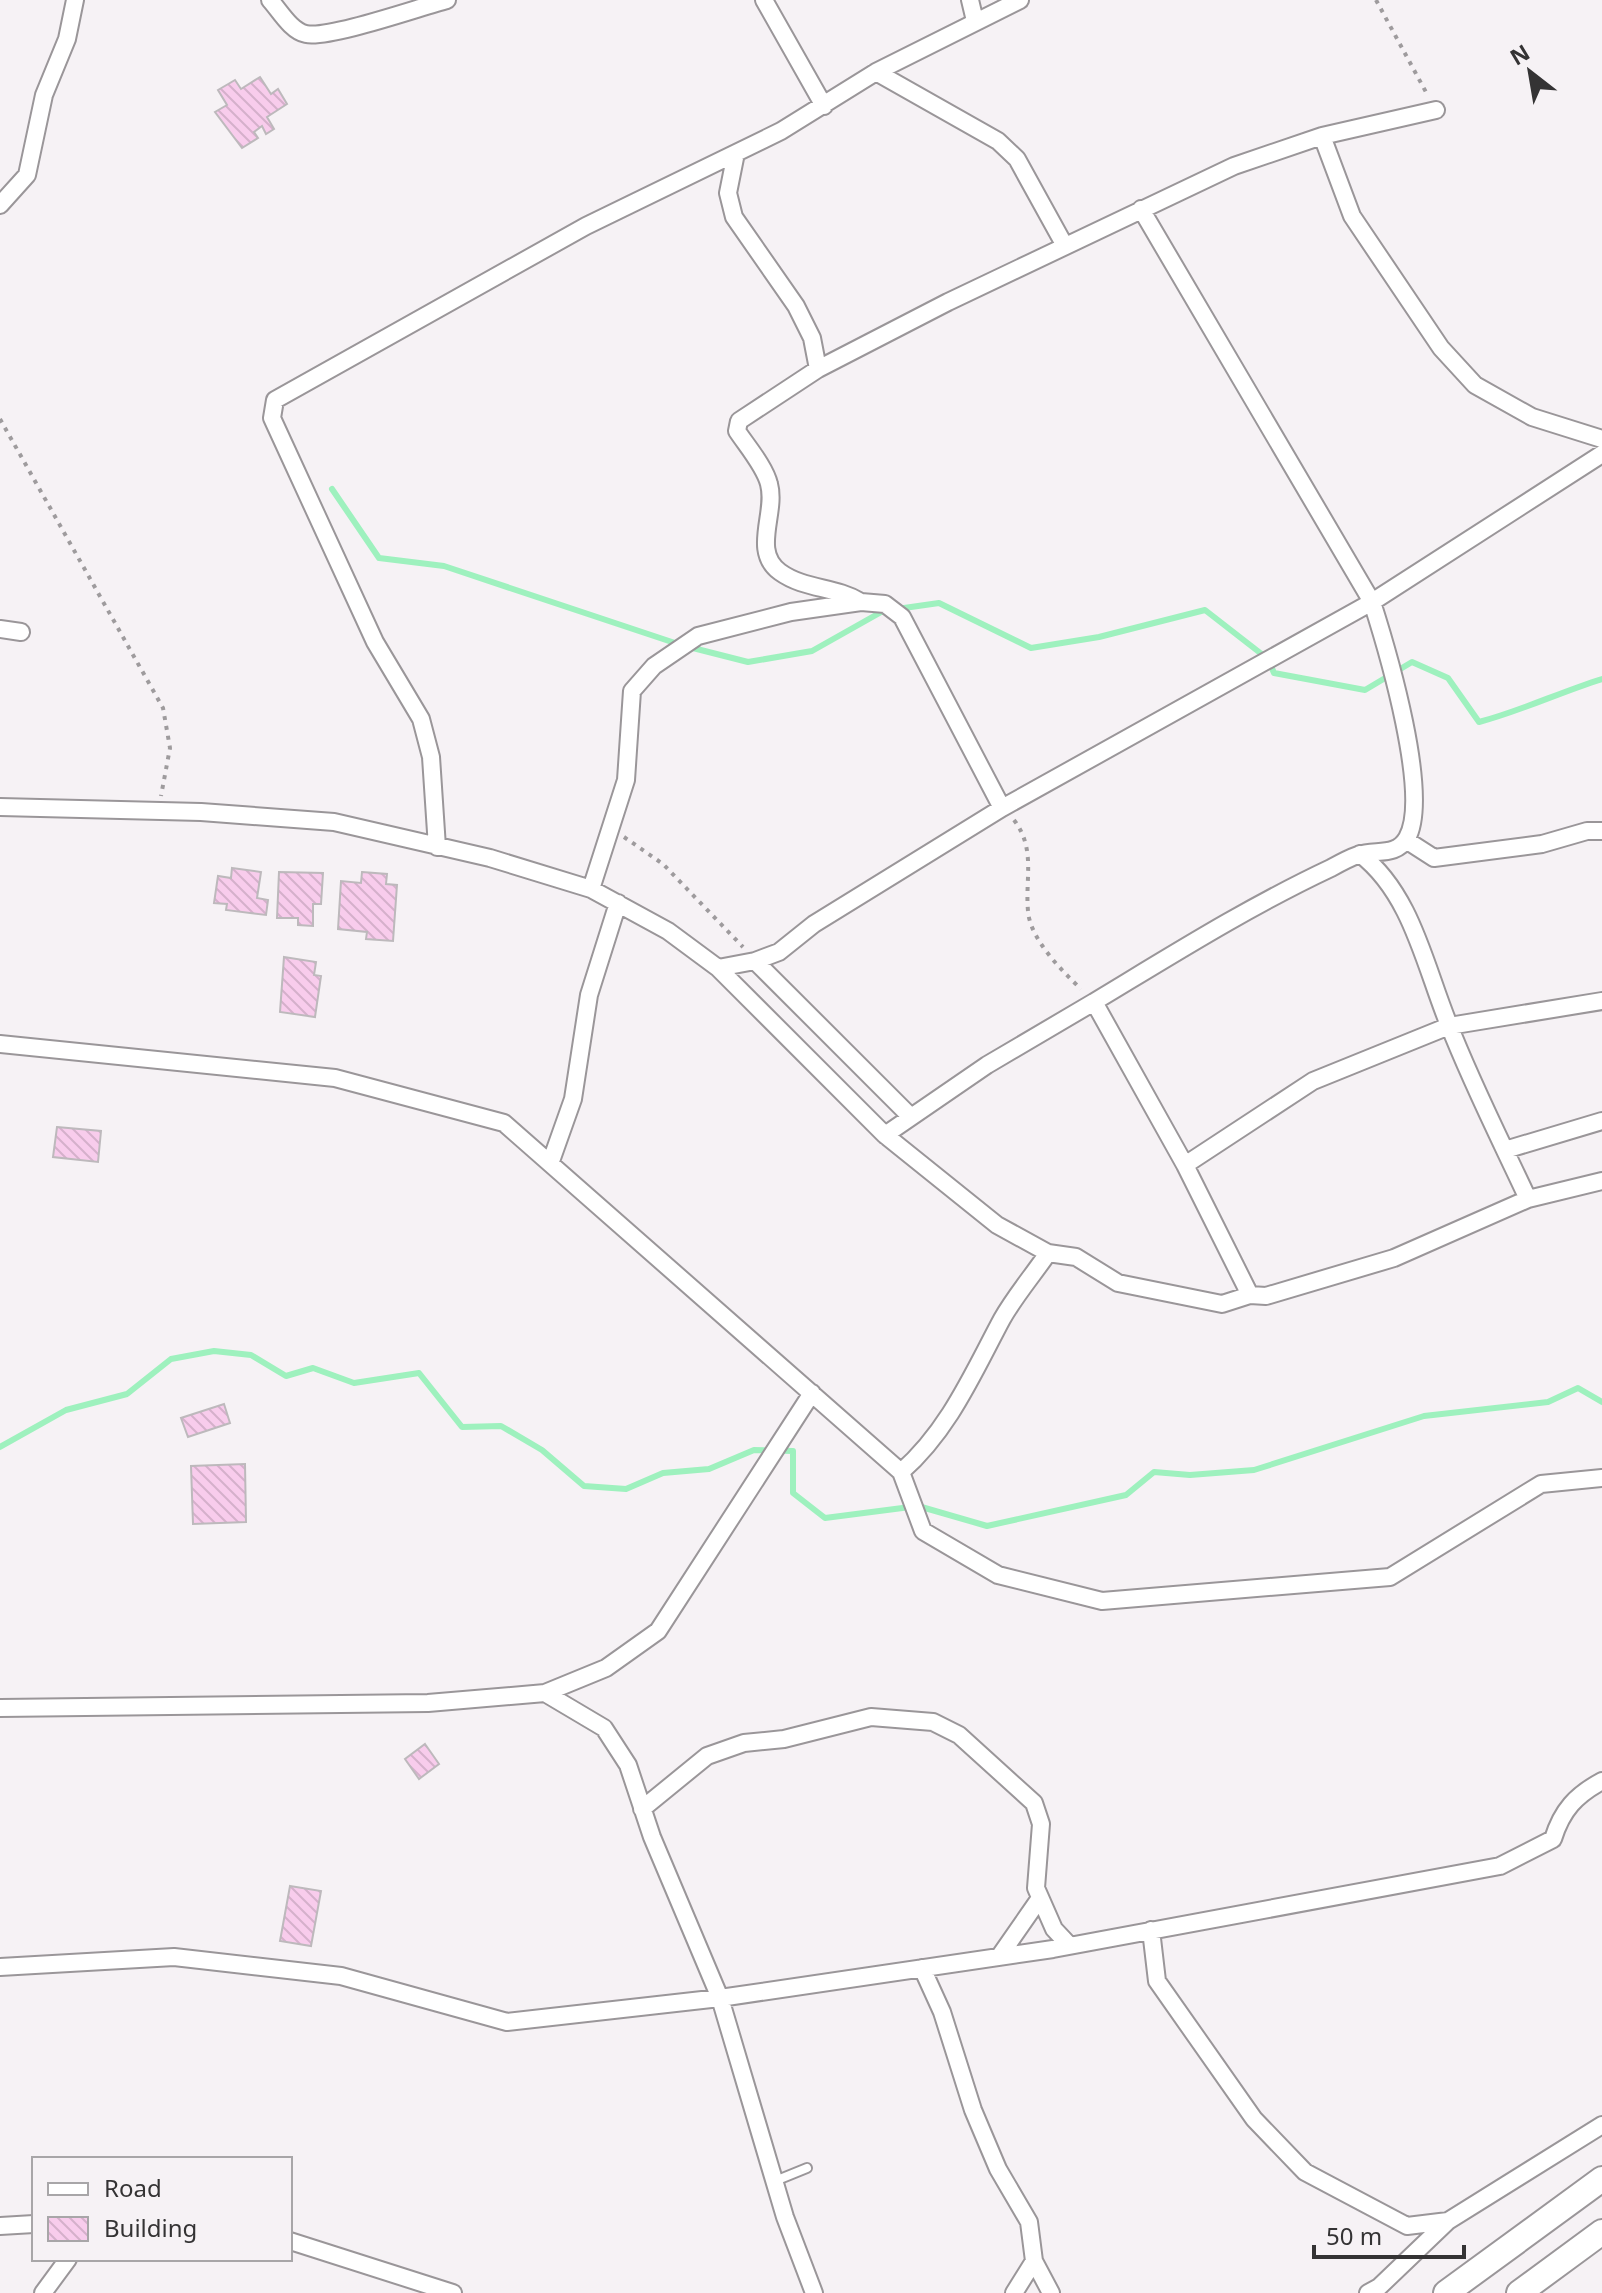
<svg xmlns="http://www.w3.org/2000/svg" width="1602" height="2293" font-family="'Noto Sans',sans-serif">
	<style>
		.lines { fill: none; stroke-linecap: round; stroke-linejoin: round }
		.stream { stroke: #9ef1be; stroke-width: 6 }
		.building { fill: url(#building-back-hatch); stroke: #bdb9bc; stroke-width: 2 }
		.lane-casing { stroke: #9a9699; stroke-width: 12 }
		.street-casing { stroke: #9a9699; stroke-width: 20 }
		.secondary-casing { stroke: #9a9699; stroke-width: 28 }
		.path { stroke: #9e9b9d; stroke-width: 4; stroke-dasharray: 4 6; stroke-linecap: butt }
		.lane { stroke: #fff; stroke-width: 8 }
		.street { stroke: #fff; stroke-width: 16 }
		.secondary { stroke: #fff; stroke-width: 24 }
	</style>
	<defs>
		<pattern id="building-back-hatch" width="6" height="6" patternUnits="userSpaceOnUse" patternTransform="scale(2)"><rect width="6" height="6" fill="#f8ccec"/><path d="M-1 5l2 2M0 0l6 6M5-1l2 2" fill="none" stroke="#d5b0cb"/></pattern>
	</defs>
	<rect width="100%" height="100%" fill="#f6f2f5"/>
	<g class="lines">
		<path class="stream" d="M332,489l47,69 65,8 234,78
			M689,647l59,15 64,-11 71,-40 56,-8 92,45 68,-11 106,-27 63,49 6,14 91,17 47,-28 36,16 31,44c42,-11 81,-30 123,-43
			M0,1447l66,-37 61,-16 44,-35 43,-8 37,4 35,21 27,-8 41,15 65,-10 43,54 39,-1 41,24 42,36 42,3 37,-16 46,-4 45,-19 39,1v42l32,25 93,-12 69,20 139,-31 28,-23 36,3 64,-5 170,-54 124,-14 30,-14 24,14"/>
	</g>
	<path class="building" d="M260,77l11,17 7,-5 9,15 -20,13 7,12 -8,5 -4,-8 -8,6 4,6 -16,10 -27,-36 12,-7 -9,-15 17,-10 6,9z
		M232,868l29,4 -4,26 11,2 -2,15 -40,-5 1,-6 -13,-1 4,-27 13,2z
		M279,872l44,1 -2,31h-8v22l-15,-1v-7h-21z
		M362,872l25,2 -1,10 11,1 -4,56 -27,-2 1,-7 -29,-3 3,-48 20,2z
		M284,957l32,5 -2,13 7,1 -6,41 -35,-5z
		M57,1127l44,4 -3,31 -45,-5z
		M224,1404l6,19 -42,14 -7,-19z
		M245,1464l1,58 -53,2 -2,-58z
		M425,1744l14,20 -20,15 -14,-20z
		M290,1886l31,5 -10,55 -31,-5z"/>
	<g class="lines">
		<g class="lane-casing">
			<path id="lane" d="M775,2181l32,-13"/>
		</g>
		<g class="street-casing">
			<path id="street" d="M270,0c10,11 21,31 36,34 23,5 114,-27 141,-34
				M764,0l60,106
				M970,0l5,21
				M876,72l122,69 19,18 48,87
				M1322,136l30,80 89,132 34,37 57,32 70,22
				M736,153l-8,40 6,24 62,89 16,32 6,31
				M0,205l27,-30 17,-80 23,-56 8,-39
				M861,602c-26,-16 -56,-12 -81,-30 -29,-21 -3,-59 -11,-88 -4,-17 -22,-38 -32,-53l2,-10 79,-52 130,-67 286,-136 88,-30 114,-26
				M0,629l21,3
				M0,807l201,5 133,10 156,36 101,31 77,42 50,37 167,167 112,90 51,28 28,4 42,26 104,21 28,-9 16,1 128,-38 134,-59 74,-18
				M1406,840l28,18 108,-14 45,-13h15
				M437,847l-6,-90 -10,-38 -46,-77 -103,-224 3,-18 311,-174 195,-95 95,-59 144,-72
				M1360,854c52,40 65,113 89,171 23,59 52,116 79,174
				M591,889l35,-109 6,-89 22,-25 44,-30 93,-24 70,-10 24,2 17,13 100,191
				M755,961l155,155
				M718,968l37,-7 24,-9 35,-28 188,-116 370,-206 -231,-393
				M0,1044l335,34 169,45 397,349 22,59 75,44 104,26 288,-24 151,-93 61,-6
				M885,1135l102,-70 107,-63
				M1505,1150l97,-29
				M551,1161l22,-62 16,-104 29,-92
				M1185,1165l-91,-163c78,-47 154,-95 237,-134 9,-5 18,-10 27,-13 18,-6 38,2 49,-17 24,-42 -20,-189 -35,-236l230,-148
				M1250,1295l-65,-130 128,-84 136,-55 153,-25
				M901,1472c48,-42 72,-99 101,-153 13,-23 31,-44 46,-66
				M545,1693l59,35 24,37 24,72 68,161 65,219 29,76
				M0,1708l428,-5 117,-10 61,-25 52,-37 154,-238
				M642,1809l65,-53 37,-13 40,-4 87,-22 62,5 26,13 75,68 7,21 -5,64 18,41 15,16
				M1151,1930l6,51 97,138 51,53 102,54 41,-5 154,-96
				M999,1957l41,-59
				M0,1967l174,-10 167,19 166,46 213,-24 333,-49 447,-83 53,-27c9,-29 23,-44 49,-58
				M922,1968l20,44 31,98 25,59 31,53 5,39 -20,32
				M0,2226l34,-2
				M290,2241l163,52
				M1034,2261l17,32
				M43,2293l25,-34
				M1368,2293l11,-6 69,-66"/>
		</g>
		<g class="secondary-casing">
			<path id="secondary" d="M1446,2293l156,-114
				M1519,2293l83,-61"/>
		</g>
		<path class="path" d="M1376,0l51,94
			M0,419l163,289 7,40 -9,48
			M1014,820c22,29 11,58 14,91 2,28 34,60 53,78
			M624,837l39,27 80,83"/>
		<use href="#lane" class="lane"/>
		<use href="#street" class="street"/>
		<use href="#secondary" class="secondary"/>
	</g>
	<rect x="32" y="2157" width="260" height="104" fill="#f6f2f5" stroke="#a8a6a8" stroke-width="2"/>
	<rect x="48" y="2183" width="40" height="12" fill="#ffffff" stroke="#a8a6a8" stroke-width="2"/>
	<text x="104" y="2197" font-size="24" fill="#343334">Road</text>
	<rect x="48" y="2217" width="40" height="24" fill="url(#building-back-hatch)" stroke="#a8a6a8" stroke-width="2"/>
	<text x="104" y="2237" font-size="24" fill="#343334">Building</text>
	<g transform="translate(1530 72) rotate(329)" stroke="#f6f2f5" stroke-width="6" paint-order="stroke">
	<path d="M0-6L14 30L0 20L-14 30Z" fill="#343334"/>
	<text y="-12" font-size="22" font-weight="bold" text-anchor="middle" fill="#343334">N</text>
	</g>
	<path d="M1314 2245v12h150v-12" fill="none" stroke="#343334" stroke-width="4"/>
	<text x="1326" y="2245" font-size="24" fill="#343334" stroke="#f6f2f5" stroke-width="6" paint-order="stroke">50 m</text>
</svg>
